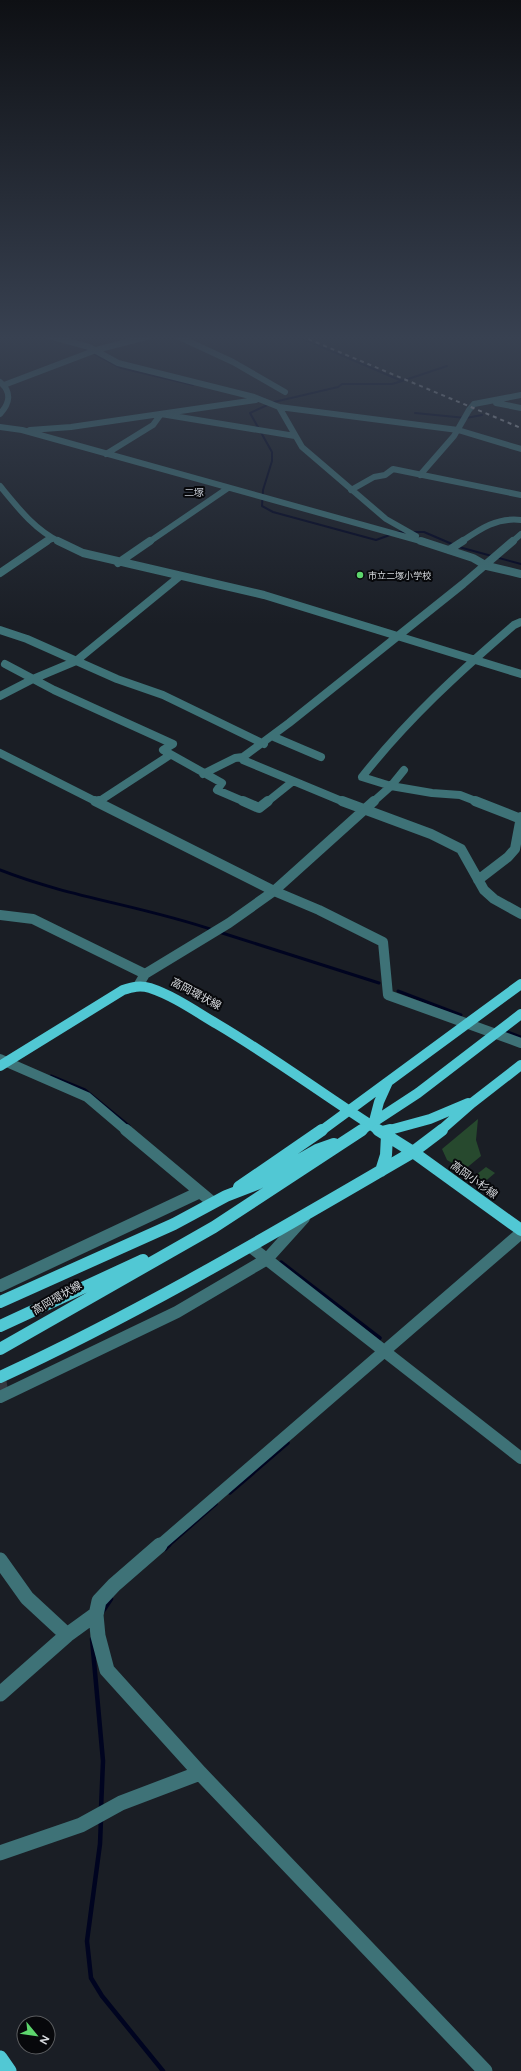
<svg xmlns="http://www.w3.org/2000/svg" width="521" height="2071" font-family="Figtree,'Noto Sans JP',sans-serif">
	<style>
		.green { fill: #27492e }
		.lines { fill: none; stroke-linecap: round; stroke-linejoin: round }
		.stream-far3 { stroke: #000420; stroke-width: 2 }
		.stream-far2 { stroke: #000420; stroke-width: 3 }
		.stream-far1 { stroke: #000420; stroke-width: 3.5 }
		.stream { stroke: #000420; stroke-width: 4.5 }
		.minor-tunnel { stroke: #363a41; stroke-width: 12; stroke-dasharray: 12 6; stroke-linecap: butt }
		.minor-far4 { stroke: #3e7277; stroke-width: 6 }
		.minor-far3 { stroke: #3e7277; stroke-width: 8 }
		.minor-far2 { stroke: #3e7277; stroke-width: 10 }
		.minor-far1 { stroke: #3e7277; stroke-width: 12 }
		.minor { stroke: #3e7277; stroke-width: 15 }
		.major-far2 { stroke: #51c8d4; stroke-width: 10 }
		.major-far1 { stroke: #51c8d4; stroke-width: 12 }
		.major { stroke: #51c8d4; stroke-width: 15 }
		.rail { stroke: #acafb4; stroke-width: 2; stroke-dasharray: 4 4; stroke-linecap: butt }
		.poi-dot { fill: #5dd56d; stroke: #07080b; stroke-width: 1.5 }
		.labels { text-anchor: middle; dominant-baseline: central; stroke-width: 4; stroke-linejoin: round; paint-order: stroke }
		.far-poi-label { font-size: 9px; fill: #d7dade; stroke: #07080b; text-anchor: start }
		.far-neighbourhood-label { font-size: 10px; fill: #c2c7d0; stroke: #07080b }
		.street-label { font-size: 11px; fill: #d7dade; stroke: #07080b }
	</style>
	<rect width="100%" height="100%" fill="#1a1e25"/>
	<path class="green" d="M478,1119l-2,21 5,16 -17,14 -17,-10 -5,-11z
		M486,1167l9,6 -13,11 -10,-6z"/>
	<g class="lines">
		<path class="stream-far3" d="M296,336l106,45 -10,3h-50l-4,3 -64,15 -24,11 22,39v9l-9,29 -1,16 11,6 103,28 22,-8h26l35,15 62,17
			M83,348l38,20 72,17
			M402,381l45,-15
			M415,413l51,5 16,-3"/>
		<path class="stream-far2" d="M0,870c68,27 143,36 213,60
			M219,932l160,51
			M398,991l63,24
			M502,1030l19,7
			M51,1076l34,14 44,36"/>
		<path class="stream-far1" d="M281,1262l99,76 -4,4
			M230,1493l58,-50
			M168,1546l48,-42"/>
		<path class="stream" d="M165,1549l4,-4
			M103,1611l8,-12
			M92,1639l11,122 -2,48
			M101,1819l-1,25 -13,97 4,37 11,18 61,75"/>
		<path class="minor-tunnel" d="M0,1379l3,17"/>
		<path class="minor-far4" d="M49,336l40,11 29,16 136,34 25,10 179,23 63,19
			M177,336l56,26 52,30
			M0,382c12,10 10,21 0,32
			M4,385l92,-35 54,-14
			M496,403l25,5
			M279,407l23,40 84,72 30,17
			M0,427l22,3 402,112
			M30,430l41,-3 185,-27
			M106,454l47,-29 8,-11 134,22
			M420,475l34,-39 15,-26 5,-6 47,-9
			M0,486c18,22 34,43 60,56
			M351,490l23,-13 11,-2 8,-6 128,26
			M45,542l7,-3
			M149,542l79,-54
			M461,542c19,-13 36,-25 60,-22
			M512,542l9,-8"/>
		<path class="minor-far3" d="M58,541l25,12 181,42 257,79
			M421,541l52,17 14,8 34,8
			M449,550l14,-9
			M118,563l32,-22
			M0,573l47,-32
			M0,630l27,9 90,40 46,16 101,49
			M5,664l49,26 119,54 -10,6 59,33 -5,7 28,12
			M0,696l33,-17 43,-18 104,-85
			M274,737l47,20
			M0,753l97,49
			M203,774l32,-16 8,-1
			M98,802l72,-47
			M267,802l25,-20
			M344,802l-101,-42v-3l46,-34 174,-139 50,-43
			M373,802l18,-16 13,-16
			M478,802l-18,-7 -28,-2 -41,-7 -29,-9c45,-57 97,-105 152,-152l7,-3"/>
		<path class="minor-far2" d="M95,801l179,90 45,19 64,32 5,53 133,48
			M243,801l16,7 9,-7
			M342,801l89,33 30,15 23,41 10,9 27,15
			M475,801l46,18
			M98,802l1,-1
			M478,880l30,-23 7,-8 6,-32
			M0,915l33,4 112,55
			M138,986l7,-12 84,-51 45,-32 100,-90
			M0,1059l87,38 40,34"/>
		<path class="minor-far1" d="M126,1130l86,72
			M251,1247l270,211
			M0,1286l200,-94
			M0,1397l177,-85 90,-53 37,-41
			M159,1546l362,-313"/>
		<path class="minor" d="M160,1545l-46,40 -15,16 -3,14 2,21 9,34 93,103 285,298
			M0,1560l27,38 40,37
			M0,1694l67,-59 29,-21
			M0,1853l81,-28 40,-22 79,-30"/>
		<path class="major-far2" d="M0,1066l123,-76c9,-3 17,-5 27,-2 24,8 45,23 67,36 56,33 108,72 163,107
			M373,1125l6,-23 9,-20
			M321,1131l200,-147
			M360,1131l58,-38 103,-79
			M386,1131l44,-12 38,-16
			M440,1131l32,-28 49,-38"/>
		<path class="major-far1" d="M378,1130l35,22 108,78
			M382,1132l8,-2
			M381,1171l5,-16 1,-20
			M239,1187l83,-57
			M0,1302l174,-78 52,-28 31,-12 60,-34 17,-6
			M0,1326l143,-66
			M0,1349l214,-122 148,-97
			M0,1377c143,-66 277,-146 413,-225l29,-22"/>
		<path class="major" d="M0,2058l9,13"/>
		<path class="rail" d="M301,336l220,92"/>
	</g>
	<linearGradient id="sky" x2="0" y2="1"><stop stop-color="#0e1014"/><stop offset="0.54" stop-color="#384151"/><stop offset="1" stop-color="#384151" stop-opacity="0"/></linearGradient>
	<rect width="521" height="625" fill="url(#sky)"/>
	<circle class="poi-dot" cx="360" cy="575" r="4"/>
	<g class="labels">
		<g class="far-poi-label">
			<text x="368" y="575">市立二塚小学校</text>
		</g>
		<g class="far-neighbourhood-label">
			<text x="194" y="492">二塚</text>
		</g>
		<g class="street-label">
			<text transform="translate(196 994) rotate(28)">高岡環状線</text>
			<text transform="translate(474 1180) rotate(36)">高岡小杉線</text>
			<text transform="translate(57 1298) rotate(-30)">高岡環状線</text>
		</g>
	</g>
	<g transform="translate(36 2035) rotate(119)"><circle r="19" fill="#07080b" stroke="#5a5c5f"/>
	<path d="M0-3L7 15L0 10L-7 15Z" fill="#5dd56d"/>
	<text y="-6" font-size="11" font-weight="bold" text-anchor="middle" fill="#d7dade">N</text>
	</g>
</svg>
